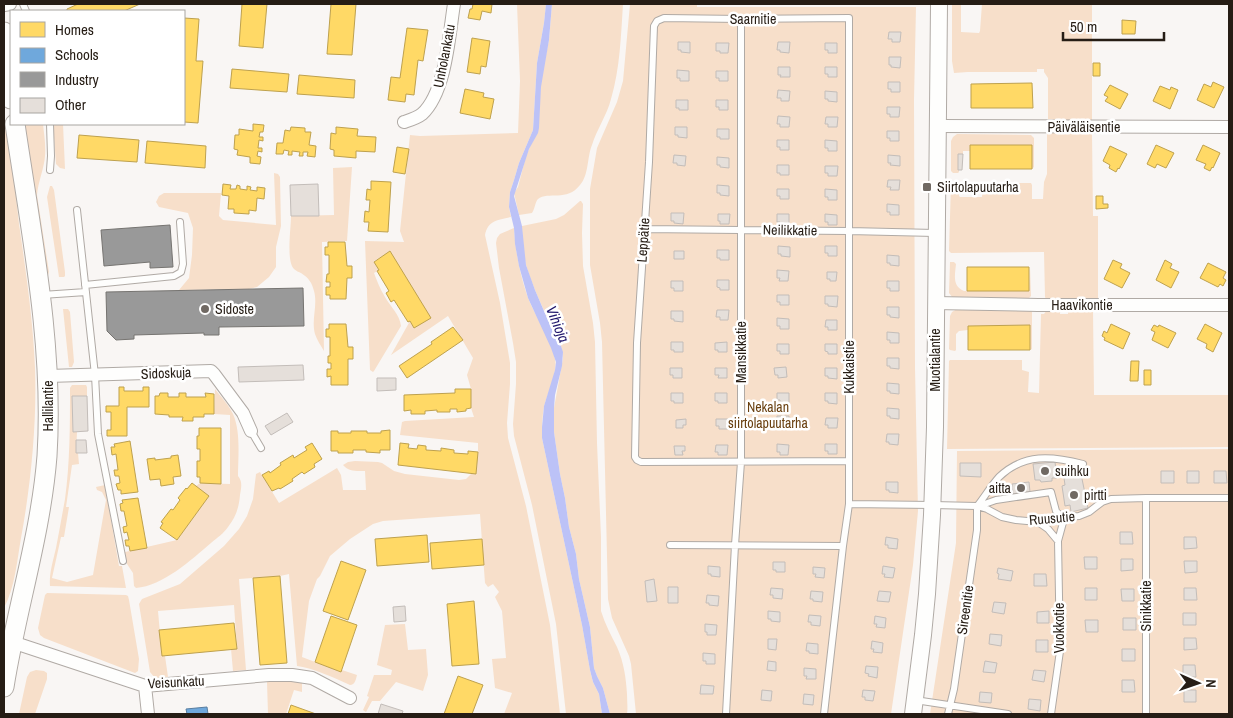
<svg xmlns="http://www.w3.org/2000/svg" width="1233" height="718" font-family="'Archivo Narrow',sans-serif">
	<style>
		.green { fill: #f7dfca }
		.water { fill: #bcc2f7 }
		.homes { fill: #ffd966; stroke: #bea14e }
		.schools { fill: #6fa8dc; stroke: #597ea0 }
		.industry { fill: #999; stroke: #767471 }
		.building { fill: #e5dfda; stroke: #c3bdb9 }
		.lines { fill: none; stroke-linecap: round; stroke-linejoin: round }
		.service-casing { stroke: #b0aaa5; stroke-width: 8 }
		.minor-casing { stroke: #b0aaa5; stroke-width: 14 }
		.tertiary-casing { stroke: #b0aaa5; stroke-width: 18 }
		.secondary-casing { stroke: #b0aaa5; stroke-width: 21 }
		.service { stroke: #fefefd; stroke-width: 6 }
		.minor { stroke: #fefefd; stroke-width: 12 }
		.tertiary { stroke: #fefefd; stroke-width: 16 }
		.secondary { stroke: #fefefd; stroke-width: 19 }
		.poi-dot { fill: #706963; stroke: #fff; stroke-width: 2 }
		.labels { text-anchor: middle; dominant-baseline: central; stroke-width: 5; stroke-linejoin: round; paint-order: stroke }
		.street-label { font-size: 14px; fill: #261d15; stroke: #fff }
		.poi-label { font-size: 14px; fill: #261d15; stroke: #fff; text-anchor: start }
		.park-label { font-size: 14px; fill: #693f0f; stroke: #fff }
		.water-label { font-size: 15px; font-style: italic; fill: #1f166b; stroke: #fff }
	</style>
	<rect width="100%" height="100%" fill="#f9f6f4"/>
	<path class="green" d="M517,4h29l-2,19 -7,40 -4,67 -14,33 -5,17 -4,12 -1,15 2,10c-13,3 -23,3 -26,18l15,68 10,60v21l-3,39 1,15 18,68 24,119 10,89h-56l8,-21 -17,-5 -3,-29 14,-1 -4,-47 -7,-14 4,-5 -6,-8 -5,3 -3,-4 -5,-69 -97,7 -10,3 -23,15 -20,17 -10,20 -3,3 -8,22 -7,56 39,15 1,-2 15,5c-1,4 -2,10 -7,10 -18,-8 -34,-16 -53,-19l-8,-92 -9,2 -41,3 7,91 -13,1 -2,-22h6l-3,-44 -76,6 4,45h3l3,21 -13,1 -5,-6 -11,-68 3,-5 38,-15 44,-38 15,-17 8,-13 6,-17 3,-25 4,-2 19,31 58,-35 4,7 2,15h23l-1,-19c-9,0 -16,1 -22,-6l5,-3 7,-1 23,1 4,1 12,8 11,3 54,6 7,-1 6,-6h4l2,-21v-9l-78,-8 2,-13 3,-1 69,-4 -3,-9v-19l-4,-14 6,-17 -25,-42 -57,39 19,-34 4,7 16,-10 -40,-66 -16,9 5,9 -5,3c3,8 6,16 11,24 5,9 15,18 16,29l-27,45 -1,1 -3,-2 -5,-129 39,1 -4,-11 10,-96 10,1 98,-3 2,-52z
		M552,4h71c-2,31 -3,65 -12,95 -4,16 -14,30 -19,46 -5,12 -3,30 -12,40 -13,17 -32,6 -42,14 -3,3 -3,10 -6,14l-13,2 -5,-22 4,-6 8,-31 6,-14 7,-38 3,-30 7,-34z
		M630,4h67v3h219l-2,93 1,268 3,143 -5,54 -22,149h-255l-5,-50 -2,-8 -17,-38 -4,-19 -6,-257 -2,-19 -10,-58v-76l7,-41 20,-46 6,-21z
		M952,4h9v28l18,1 1,-2 2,-27h110v119l-44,-2v-43l-4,-6v-3h-7v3h-69l-14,1 -2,-12z
		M4,119c9,33 11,71 15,105 7,48 14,96 16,144 2,54 -4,116 -14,170 -4,23 -6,49 -17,70z
		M23,124h20c1,10 3,21 2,32 -1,13 -7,26 -8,39l12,77 -1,3h-2z
		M53,124h10l2,45 -5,-1 -4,-4z
		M1047,132l45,1 1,83h5v84l-52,-1 -1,-2 -1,-45 -93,1 -2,-2 2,-68 7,-1 1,14 1,1h22l1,-12 1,-2h47l1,2v14h11l1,-17 3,-8z
		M957,134l74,1 3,3v29l-2,2v-24h-61l-1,6h-7v3h-5v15h1v3l-1,1h-5l-2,-2v-30l2,-4z
		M352,167l-5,74 -25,1 2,109c-3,-5 -7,-11 -9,-17 -4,-14 3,-29 -1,-43 -2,-8 -5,-13 -13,-18 -2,-1 -5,-2 -7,-4 -8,-8 -3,-40 -3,-53l43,-1 -1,-47z
		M274,173l4,1 2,3 1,49 -5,21v20l-7,10 -12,10 -8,2 -70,1 10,-12 3,-23 1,-27 -5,-15 -29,-6 -3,-5 3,-6 5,-3h57l-2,23 4,4 53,5z
		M50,186h2l2,4 11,82v4l-1,1h-5l-12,-80z
		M580,201h1l2,3 -1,29 1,33 10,57 2,19 2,101 4,94v74c4,13 10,24 16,36 7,16 9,31 10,47 0,7 1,14 0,20h-17l-7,-26 -6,-12 -3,-8 -4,-41 -11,-48 -3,-25 -7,-27 -4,-29 -5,-24 -6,-42v-24l9,-50c-1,-17 -10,-28 -17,-43 -7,-16 -15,-33 -20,-50 -3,-12 -4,-26 -4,-39l34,-7 8,-4z
		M514,228c1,23 8,58 18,79 8,16 20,35 23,52 3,15 -8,34 -11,48 -2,10 -2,21 -2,31l40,187 8,45 3,12 6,12 3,20h-36l-10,-90 -24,-119 -18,-69 -1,-12 3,-40v-22l-3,-19 -14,-75 -3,-25 1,-5 3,-4z
		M950,262h4l2,2c-1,11 -4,22 8,27h65l1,-24 1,29 -3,3 -75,-1 -4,-5z
		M63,309h5l2,3 4,50 -2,5h-3z
		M957,309l74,1 1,2v37l-2,1v-25l-62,1v4l-9,1 -3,3v16l-1,1 -5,-1 -1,-1 1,-33 2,-4z
		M1047,310h13v4h8v-4h25l1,85h135v52l-282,2 2,-88 1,-1h72v10l7,2 -1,20 11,1 2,-79h3z
		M72,385h14l1,2v9h-14v36h4l-1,21h2l1,11 -7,1 -6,42h3l-5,30h-3l-9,41 15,4 26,-7 13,-75 -4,-8 -5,-2 -1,-3 9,-2 14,81h3l4,22 -76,-2c-1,-12 3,-25 6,-38 3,-16 6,-32 9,-49 5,-36 5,-74 5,-111z
		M215,389c6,8 14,16 18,25 8,18 5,44 5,62 5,6 3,12 2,19 -1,12 -4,22 -12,32 -4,6 -11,11 -17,16 -20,17 -48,43 -75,45l-2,-2 -1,-13 -6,-9 -2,-12 52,-12 32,-44 -13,-10 4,-3 30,1v-69l-16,-1z
		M1229,449v265h-299l26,-171 1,-92z
		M47,593l79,2 2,1 1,4 10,59 -1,12 -3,2 -91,-35 -4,-3 -2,-7 7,-33z
		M405,624l3,26 18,-1 2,26 -5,16 -27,-9 -16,19h-8l-6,11 -3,-2 6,-13 -2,-1 7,-21h17l1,-5 -15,-5 8,-40z
		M36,670l8,1 3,2v6l-12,35h-16l8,-37 3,-5z
		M293,681l9,1v10l-8,-2 -8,24h-18l-1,-32z"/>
	<path class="water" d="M546,4h6l-3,36 -8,47 -2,41 -1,5 -9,16 -15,47 8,30 4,39 9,25 12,28 13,25 3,9 -1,14 -7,29 -1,13v24l6,42 5,24 4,29 7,27 3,25 11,48 4,41 3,8 6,12 7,26h-8l-3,-20 -6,-12 -3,-12 -8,-45 -40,-187v-11l2,-21 11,-36 1,-8 -5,-14 -23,-50 -9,-32 -4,-22 -1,-16 -5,-21 1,-15 4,-12 5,-17 14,-33 4,-67 7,-40z"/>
	<path class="homes" d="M78,4h62l-16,7h-57v-2z
		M242,4h25l-4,44 -24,-2z
		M331,4h25l-4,51 -25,-1z
		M473,4h19l-1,9 -9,-2 -2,9 -12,-2 2,-9h2z
		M184,18l15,1 -3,42h7l-5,62 -14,-1z
		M1122,20l14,1 -1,13h-13z
		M407,28l21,2 -5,31 -5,-1 -4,35 -8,-1 -1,8 -17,-2 3,-23 9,1z
		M472,38l18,3 -4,26 -5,-1 -1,8 -13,-2z
		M1093,63h7v13h-7z
		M232,69l57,5 -2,18 -57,-4z
		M299,75l56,5 -1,18 -57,-4z
		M1213,82l11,5 -10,21 -17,-8 7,-16 7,3z
		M1032,83l1,25h-62v-24z
		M1110,85l18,9 -8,15 -15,-8 3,-4 -4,-2z
		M1160,86l10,4 1,-3 7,3 -8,19 -17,-8z
		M465,89l19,4 -1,4 11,2 -4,20 -30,-6z
		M253,124l11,1 -1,7h-3l-1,5h4v4l-4,-1 -1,8h4v4l-4,-1 -1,5 4,1 -1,7 -10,-1v-6l-13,-2 1,-5 -4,-1 1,-14h4v-6l14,2z
		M291,127l14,1v4h6l-2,13 7,1 -1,11 -8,-1 1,-4h-5v4h-4l1,-4 -8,-1v4h-4l1,-4 -5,-1 -1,4h-7l1,-11h6l2,-13 5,1z
		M336,127l22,2 -1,7 19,1 -1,15 -19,-1v7l-22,-2v-6l-4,-1 1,-16 5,1z
		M79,135l60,5 -2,22 -60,-4z
		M147,141l59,5 -1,22 -60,-5z
		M970,145h62v24h-62z
		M1156,145l18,8 -8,15 -9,-4 -2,4 -8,-4z
		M1203,145l17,8 -7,15 -1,-1 -2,4 -6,-3 2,-4 -10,-4z
		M1110,146l17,8 -8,15 -1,-1 -2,4 -7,-4 1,-3 -7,-4z
		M397,147l12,2 -4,25 -12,-2z
		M371,181l20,1 -3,50 -20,-1 1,-9h-5l1,-11 4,1 1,-12h-4l1,-11 4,1z
		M223,184l8,1 -1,4h6l1,-4 3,1v3l7,1v-4l4,1 -1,3 7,1v-4l8,1 -1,11 -7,-1 -1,13 -7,-1v4l-15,-1v-4h-6l1,-13 -7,-1z
		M1096,196h7v8h5v4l-12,1z
		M328,242h17l2,24h5v12h-5l-1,21h-16v-4h-4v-8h4v-5h-4l1,-8h2v-19h-4v-8h3z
		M390,251l41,67 -17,10 -4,-7 -2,1 -14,-22 -3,2 -5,-9 3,-2 -12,-20 2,-1 -5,-8z
		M1113,260l9,4 -2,4 10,5 -8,15 -18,-9z
		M1165,260l7,4 -2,4 9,4 -8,16 -15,-8z
		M1208,263l18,9 -3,6 3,2 -3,6 -3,-2 -2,3 -18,-9z
		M967,267h62v24h-62z
		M329,324h17l2,23h5v12h-5v26h-17v-9l-4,1v-8h4v-6h-3v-7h2v-19h-4v-8h3z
		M1111,324l19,9 -7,16 -19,-9 1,-2 -3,-2 2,-5 3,2z
		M1205,324l17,9 -9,19 -7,-4 1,-4 -10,-5z
		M1030,325v25h-62v-24z
		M1154,325l4,2 1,-2 17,8 -8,15 -16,-8 3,-8 -4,-2z
		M453,327l10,13 -56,38 -8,-12 33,-22 -1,-2z
		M1131,361h8l-1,20h-8z
		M1144,370h7v15h-7z
		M119,387h5v4h19v-4h6v20h-22v29h-20v-6h4v-18h-5v-6h13z
		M455,389h16v19l-5,1v2l-9,1v-3h-7v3h-13v-2l-12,1v3h-14v-4l-7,1v-16l51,-2z
		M160,393h8v4h11v-4h7v4h20l-1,-4 9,1v20h-10v3h-11v4h-11l1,-4h-14v-2l-14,-1v-18h4z
		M199,428h22v56l-21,-1v-6h-3v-16h3v-12h-3v-13h2z
		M390,430v20h-10v3l-14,-1v-2h-13v3h-15v-2h-7v-20h7v2h13v-2h16v2h14v-2z
		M130,441l8,51 -17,2v-4h-3l-2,-6 4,-1 -1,-7h-4l-1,-6h4l-2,-16 -4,1 -1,-8h4l-1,-3z
		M312,443l10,16 -8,5 1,3 -11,7 -2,-2 -10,7 1,2 -13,8 -1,-1 -7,3 -10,-16 7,-4 1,2 11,-8 -1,-2 13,-8 1,3 13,-8 -2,-3z
		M400,443l9,1 -1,4 9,1 1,-4 8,1v4l15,1v-3l13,2v3l14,1v-3l10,1 -2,22 -78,-9z
		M178,455l3,21 -8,1 1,7 -13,2 -1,-7 -10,1 -3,-21 8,-1v2l16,-2v-2z
		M192,483l17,13 -32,44 -17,-12 3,-5 -2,-1 10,-13 2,1 7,-10 -2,-2 8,-10 1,1z
		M138,498l9,50 -17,3 -1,-5h-3l-1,-6h4l-2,-8 -3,1 -1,-6 4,-1 -3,-15h-3l-1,-7 3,-1 -1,-3z
		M427,535l2,27 -52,4 -2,-27z
		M482,539l2,26 -52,4 -2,-26z
		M341,561l25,9 -18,50 -25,-9z
		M280,576l7,87 -27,2 -7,-87z
		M474,601l5,63 -27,2 -5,-62z
		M331,616l26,9 -16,47 -26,-10z
		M234,623l3,26 -75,7 -3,-26z
		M458,676l25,9 -11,29h-28z
		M291,705l25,9h-28z"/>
	<path class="schools" d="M207,707l1,7h-21l-1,-5z"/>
	<path class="industry" d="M170,225l3,42 -23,1v-6l-46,4 -3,-36z
		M303,288l1,38 -85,1v8h-15v-2l-70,2v4l-18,1 -9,-9 -1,-39z"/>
	<path class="building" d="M889,32h12l-1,10h-8v-3h-4z
		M678,42h12v11l-9,-1v-2h-3z
		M778,42h12l-1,11 -9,-1v-2h-3z
		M716,43h13l-1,10h-8v-2h-4z
		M825,43h12v10h-9v-3h-3z
		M889,57h12l-1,11 -9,-1v-2h-2z
		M778,67h12v10h-10l1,-2h-3z
		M825,67h12v10h-9v-3h-3z
		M677,70l12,1v10h-9v-3h-3z
		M716,71h12v10h-9v-3h-3z
		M888,82h12v10h-9v-3h-3z
		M778,90l12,1 -1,10h-8v-3h-4z
		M825,91l12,1v10l-9,-1v-2h-3z
		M676,100h12v10h-9v-2h-3z
		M716,100h12v10h-9v-3h-3z
		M887,107h13l-1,10h-9v-3h-3z
		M778,116l12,1 -1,10h-9v-3h-3z
		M826,117h12l-1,10h-9v-3h-3z
		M675,127h12v11l-9,-1v-2h-3z
		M717,129h12v10h-9v-2h-3z
		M887,131h12v10h-9v-3h-3z
		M777,140h12v10h-9v-3h-3z
		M825,140l12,1v10h-9v-3h-3z
		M958,154h5l-1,16h-4z
		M674,155l12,1 -1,10 -8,-1v-2h-4z
		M888,155l12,1v10l-10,-1 1,-2h-3z
		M717,157l12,1v10l-9,-1v-2h-3z
		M777,165h12v10h-9v-2h-3z
		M825,166h13l-1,10h-9v-3h-3z
		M888,180h12l-1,10h-9l1,-3h-4z
		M318,184l1,32h-28l-1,-31z
		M717,185l12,1v10l-9,-1v-2h-3z
		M777,189h12v10h-9v-3h-3z
		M825,189l12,1v10h-9v-3h-3z
		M887,204l12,1v10h-9v-3h-3z
		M671,213h13l-1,11 -9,-1v-2h-3z
		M718,214h12l-1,10h-9v-3h-2z
		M777,214h12v10h-9v-2h-3z
		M825,214l12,1v10h-9v-3h-3z
		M778,246l12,1v10l-9,-1v-2h-3z
		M825,246h12v10h-9v-3h-3z
		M717,250h12v10h-9v-2h-3z
		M674,251h10v8h-10z
		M887,255l12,1v10l-9,-1v-2h-3z
		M777,270l12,1 -1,10h-9l1,-3h-3z
		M827,272h10l-1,9h-6v-2h-3z
		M717,280h12v10h-9v-2l-3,-1z
		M671,281h12v10h-9v-3h-3z
		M887,281h12v10h-9v-3h-3z
		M777,295h12v10h-9v-3h-3z
		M825,296h13l-1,11 -9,-1v-2h-3z
		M887,307h12v11l-9,-1v-2h-3z
		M717,310h12l-1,10h-8v-3h-4z
		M671,311h12v11l-9,-1v-2h-3z
		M777,318l12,1v10h-9v-3h-3z
		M826,320h11v10h-9v-3h-3z
		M887,332l12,1v10h-9v-3h-3z
		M671,342h12v10h-9v-2h-3z
		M727,342v10h-9v-2h-3v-7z
		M777,344h12v10h-9v-3h-3z
		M825,344h12v10h-9v-2l-3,-1z
		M887,358h12v11l-9,-1v-2h-3z
		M303,365l1,15 -65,2 -1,-15z
		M786,367l1,10 -9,1v-3h-3l-1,-7z
		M670,368h12v10h-9v-3h-3z
		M715,368h12v10h-9l1,-3h-4z
		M825,368h12v11l-9,-1v-2h-3z
		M377,378h19v12l-19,1z
		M887,383l12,1v10l-9,-1v-2h-3z
		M671,393h12v10h-9v-2h-3z
		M715,393h12v10h-9v-2h-3z
		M777,393h12v10h-9v-3h-3z
		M825,393h12v11l-9,-1v-2h-3z
		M72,396h15l1,35 -15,1z
		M887,408l12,1v10l-9,-1v-2h-3z
		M287,413l6,9 -22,13 -6,-9z
		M777,416h12v10h-9v-3h-3z
		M826,418h12l-1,10h-9v-3h-3z
		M686,419v6h-3v3h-7v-8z
		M716,419h12v10h-9v-3h-3z
		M887,434h12l-1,11 -9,-1v-2h-3z
		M76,440h10l1,13h-11z
		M777,444l12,1 -1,10h-8v-3h-3z
		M825,444h12v10h-9v-3h-3z
		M716,445h12l-1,10h-9v-3h-3z
		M674,446h11v5h-3l1,4h-8z
		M1055,462l2,16h-5v3l-11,1 -1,-2h-5l-2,-16z
		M960,463h21v14l-21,-1z
		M1161,471h13v12h-13z
		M1187,471h12v12h-12z
		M1214,471h12l1,12h-13z
		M1081,474l7,34 -17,4 -1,-7 -5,1 -3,-20 3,-1 -1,-7z
		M886,482h12v11l-9,-1v-2h-3z
		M1029,482l1,10 -17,2 -1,-10z
		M1120,532h12l1,12h-13z
		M886,537l12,2 -1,10 -9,-1v-3h-3z
		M1184,537h12l1,11 -13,1z
		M1084,557h13v12h-12z
		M1121,559h12v11l-12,1z
		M1184,561h13v11l-12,1z
		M773,562h12v10h-9v-2h-3z
		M708,566l12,1v10l-9,-1v-2h-3z
		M883,566l12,2 -2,10 -9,-1 1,-3h-3z
		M813,567l12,1 -1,10 -9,-1 1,-3h-3z
		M998,568l15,3 -2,10 -13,-2 1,-5 -2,-1z
		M1034,574h12l1,12h-13z
		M654,579l3,22 -10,1 -2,-21z
		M668,587h10v16h-10z
		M771,588l12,1 -1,10 -9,-1v-3h-3z
		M1085,588h12v12h-12z
		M1184,588h12l1,12h-13z
		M1121,589h13v12h-12z
		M811,591l12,1 -1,10 -9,-1v-2h-3z
		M879,591l12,1 -2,10 -12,-1z
		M707,595l12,1 -1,10 -9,-1v-2h-3z
		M994,602l12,1 -2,11 -12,-2z
		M405,606l1,15 -12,1 -1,-15z
		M768,611l12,1v10l-9,-1v-2h-3z
		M1049,611v12h-12v-11z
		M1183,613h13v12h-13z
		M809,615l12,1 -1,10 -9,-1v-3h-3z
		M875,616l11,2 -1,10 -9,-1 1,-3h-3z
		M1123,618h13v12h-13z
		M1085,620h13v12h-12z
		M705,624l12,1 -1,10h-9v-3h-2z
		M990,634l12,1 -1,11 -12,-2z
		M1184,638h12l1,11 -13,1z
		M768,639h9l-1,11 -8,-1z
		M1036,640h12v12h-12z
		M872,641l11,2 -1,10 -9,-1 1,-3h-3z
		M807,643l11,1v10l-9,-1v-2h-3z
		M1122,649h13v12h-13z
		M703,653l12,1v10h-9v-3h-3z
		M768,661l8,1v9l-9,-1z
		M985,661l12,2 -2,10 -12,-1z
		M1183,665h12l1,12h-13z
		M866,666l12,1 -1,11 -9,-2 1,-2 -4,-1z
		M804,668l12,1v10h-10l1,-3h-3z
		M1034,670l12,1 -2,11 -12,-2z
		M1122,680h12l1,12h-13z
		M701,685l13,1 -1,8h-13z
		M762,690l10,1 -1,10 -10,-1z
		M863,690l12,1 -2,10 -8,-1v-3h-3z
		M1184,690h12v12h-12z
		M980,692l12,1 -1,10 -12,-1z
		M804,694l10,1 -1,10 -10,-1z
		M1029,699l12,1 -1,11 -12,-2z
		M381,704l22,7 -1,3h-24z"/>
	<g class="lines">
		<g class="service-casing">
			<path id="service" d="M23,4l3,7
				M50,124l1,32 -1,14
				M77,210l18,165 3,59 25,127
				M644,229l205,2 86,2
				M85,285l89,-9 7,-4 2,-8 -3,-42
				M42,295l44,-3
				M251,431l10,17
				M849,504l84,1 44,1 10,3 15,8 14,3 11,1 52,-5 10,-4 13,-10 9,-3 35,-1h83
				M978,505c7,-9 13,-19 21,-28 25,-24 53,-21 84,-13
				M979,506l17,-6 55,-8 5,19 8,8 -6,22 -10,-12 -13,-9
				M670,545l173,1
				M915,700l93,14
				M726,714l9,-169 6,-83v-443
				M824,714l19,-168 6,-42v-486l-108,1 -77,-1 -7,3 -3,5 -5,136 -12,181 -2,114 2,3 4,2 208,-1
				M948,714l6,-25 23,-159v-24
				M1051,714l9,-63 -2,-110
				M1146,714v-216"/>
		</g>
		<g class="minor-casing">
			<path id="minor" d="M4,5l6,-1
				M404,122c6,-2 13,-4 18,-8 24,-22 27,-79 32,-110
				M938,126l291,1
				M935,303l103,2h191
				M48,376l163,-5 3,3 29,39 8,18
				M12,642l133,44 124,-11h23l20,3 38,20
				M145,686l3,28"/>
		</g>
		<g class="tertiary-casing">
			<path id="tertiary" d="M913,714l10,-79 4,-41 5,-79 3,-88 4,-423"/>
		</g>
		<g class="secondary-casing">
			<path id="secondary" d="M4,32l7,67
				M4,687c12,-77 37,-153 43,-231 7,-112 -16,-223 -32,-332"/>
		</g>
		<use href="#service" class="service"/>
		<use href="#minor" class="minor"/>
		<use href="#tertiary" class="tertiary"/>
		<use href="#secondary" class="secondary"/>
	</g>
	<g class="poi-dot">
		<rect x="922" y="182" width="10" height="10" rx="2.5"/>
		<circle cx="205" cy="309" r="5"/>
		<circle cx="1045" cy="471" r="5"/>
		<circle cx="1021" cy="488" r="5"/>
		<circle cx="1074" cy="495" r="5"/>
	</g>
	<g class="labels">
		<g class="street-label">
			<text x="753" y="19">Saarnitie</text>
			<text transform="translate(444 56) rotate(-79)">Unholankatu</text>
			<text x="1084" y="127">Päiväläisentie</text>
			<text transform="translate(790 230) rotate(1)">Neilikkatie</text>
			<text transform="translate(643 240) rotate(-86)">Leppätie</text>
			<text x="1082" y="305">Haavikontie</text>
			<text transform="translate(741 352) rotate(-90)">Mansikkatie</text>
			<text transform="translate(935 360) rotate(-90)">Muotialantie</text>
			<text transform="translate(849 367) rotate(-90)">Kukkaistie</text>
			<text transform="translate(166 373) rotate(-2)">Sidoskuja</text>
			<text transform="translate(48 406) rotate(-90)">Hallilantie</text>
			<text transform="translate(1052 518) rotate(-5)">Ruusutie</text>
			<text transform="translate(1146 606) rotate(-90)">Sinikkatie</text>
			<text transform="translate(965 610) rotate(-82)">Sireenitie</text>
			<text transform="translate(1059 628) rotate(-90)">Vuokkotie</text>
			<text transform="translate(176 682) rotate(-3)">Veisunkatu</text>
		</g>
		<g class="poi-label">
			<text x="937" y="187">Siirtolapuutarha</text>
			<text x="215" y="309">Sidoste</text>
			<text x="1055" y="471">suihku</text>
			<text x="1011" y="488" text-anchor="end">aitta</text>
			<text x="1084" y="495">pirtti</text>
		</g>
		<g class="park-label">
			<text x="768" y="407">Nekalan<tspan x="768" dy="16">siirtolapuutarha</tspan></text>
		</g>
		<g class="water-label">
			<text transform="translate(558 324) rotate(68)">Vihioja</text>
		</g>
	</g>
	<rect width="1233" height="718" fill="none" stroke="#261d15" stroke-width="10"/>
	<rect x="10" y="10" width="175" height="115" fill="#ffffff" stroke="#a8a5a1"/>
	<rect x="20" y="22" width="25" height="15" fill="#ffd966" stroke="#a8a5a1"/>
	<text x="55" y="35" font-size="15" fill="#261d15">Homes</text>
	<rect x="20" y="48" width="25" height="15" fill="#6fa8dc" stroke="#a8a5a1"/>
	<text x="55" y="60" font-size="15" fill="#261d15">Schools</text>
	<rect x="20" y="72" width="25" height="15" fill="#999999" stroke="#a8a5a1"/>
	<text x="55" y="85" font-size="15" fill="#261d15">Industry</text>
	<rect x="20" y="98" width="25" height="15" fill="#e5dfda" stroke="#a8a5a1"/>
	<text x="55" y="110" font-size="15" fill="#261d15">Other</text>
	<g transform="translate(1198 683) rotate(92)" stroke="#ffffff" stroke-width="4" paint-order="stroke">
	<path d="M0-4L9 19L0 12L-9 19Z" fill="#261d15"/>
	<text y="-8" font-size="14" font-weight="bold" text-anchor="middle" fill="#261d15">N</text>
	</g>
	<path d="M1063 32v8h101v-8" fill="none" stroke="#261d15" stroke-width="2.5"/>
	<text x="1070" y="32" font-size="15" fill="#261d15" stroke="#ffffff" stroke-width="4" paint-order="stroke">50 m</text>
</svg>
